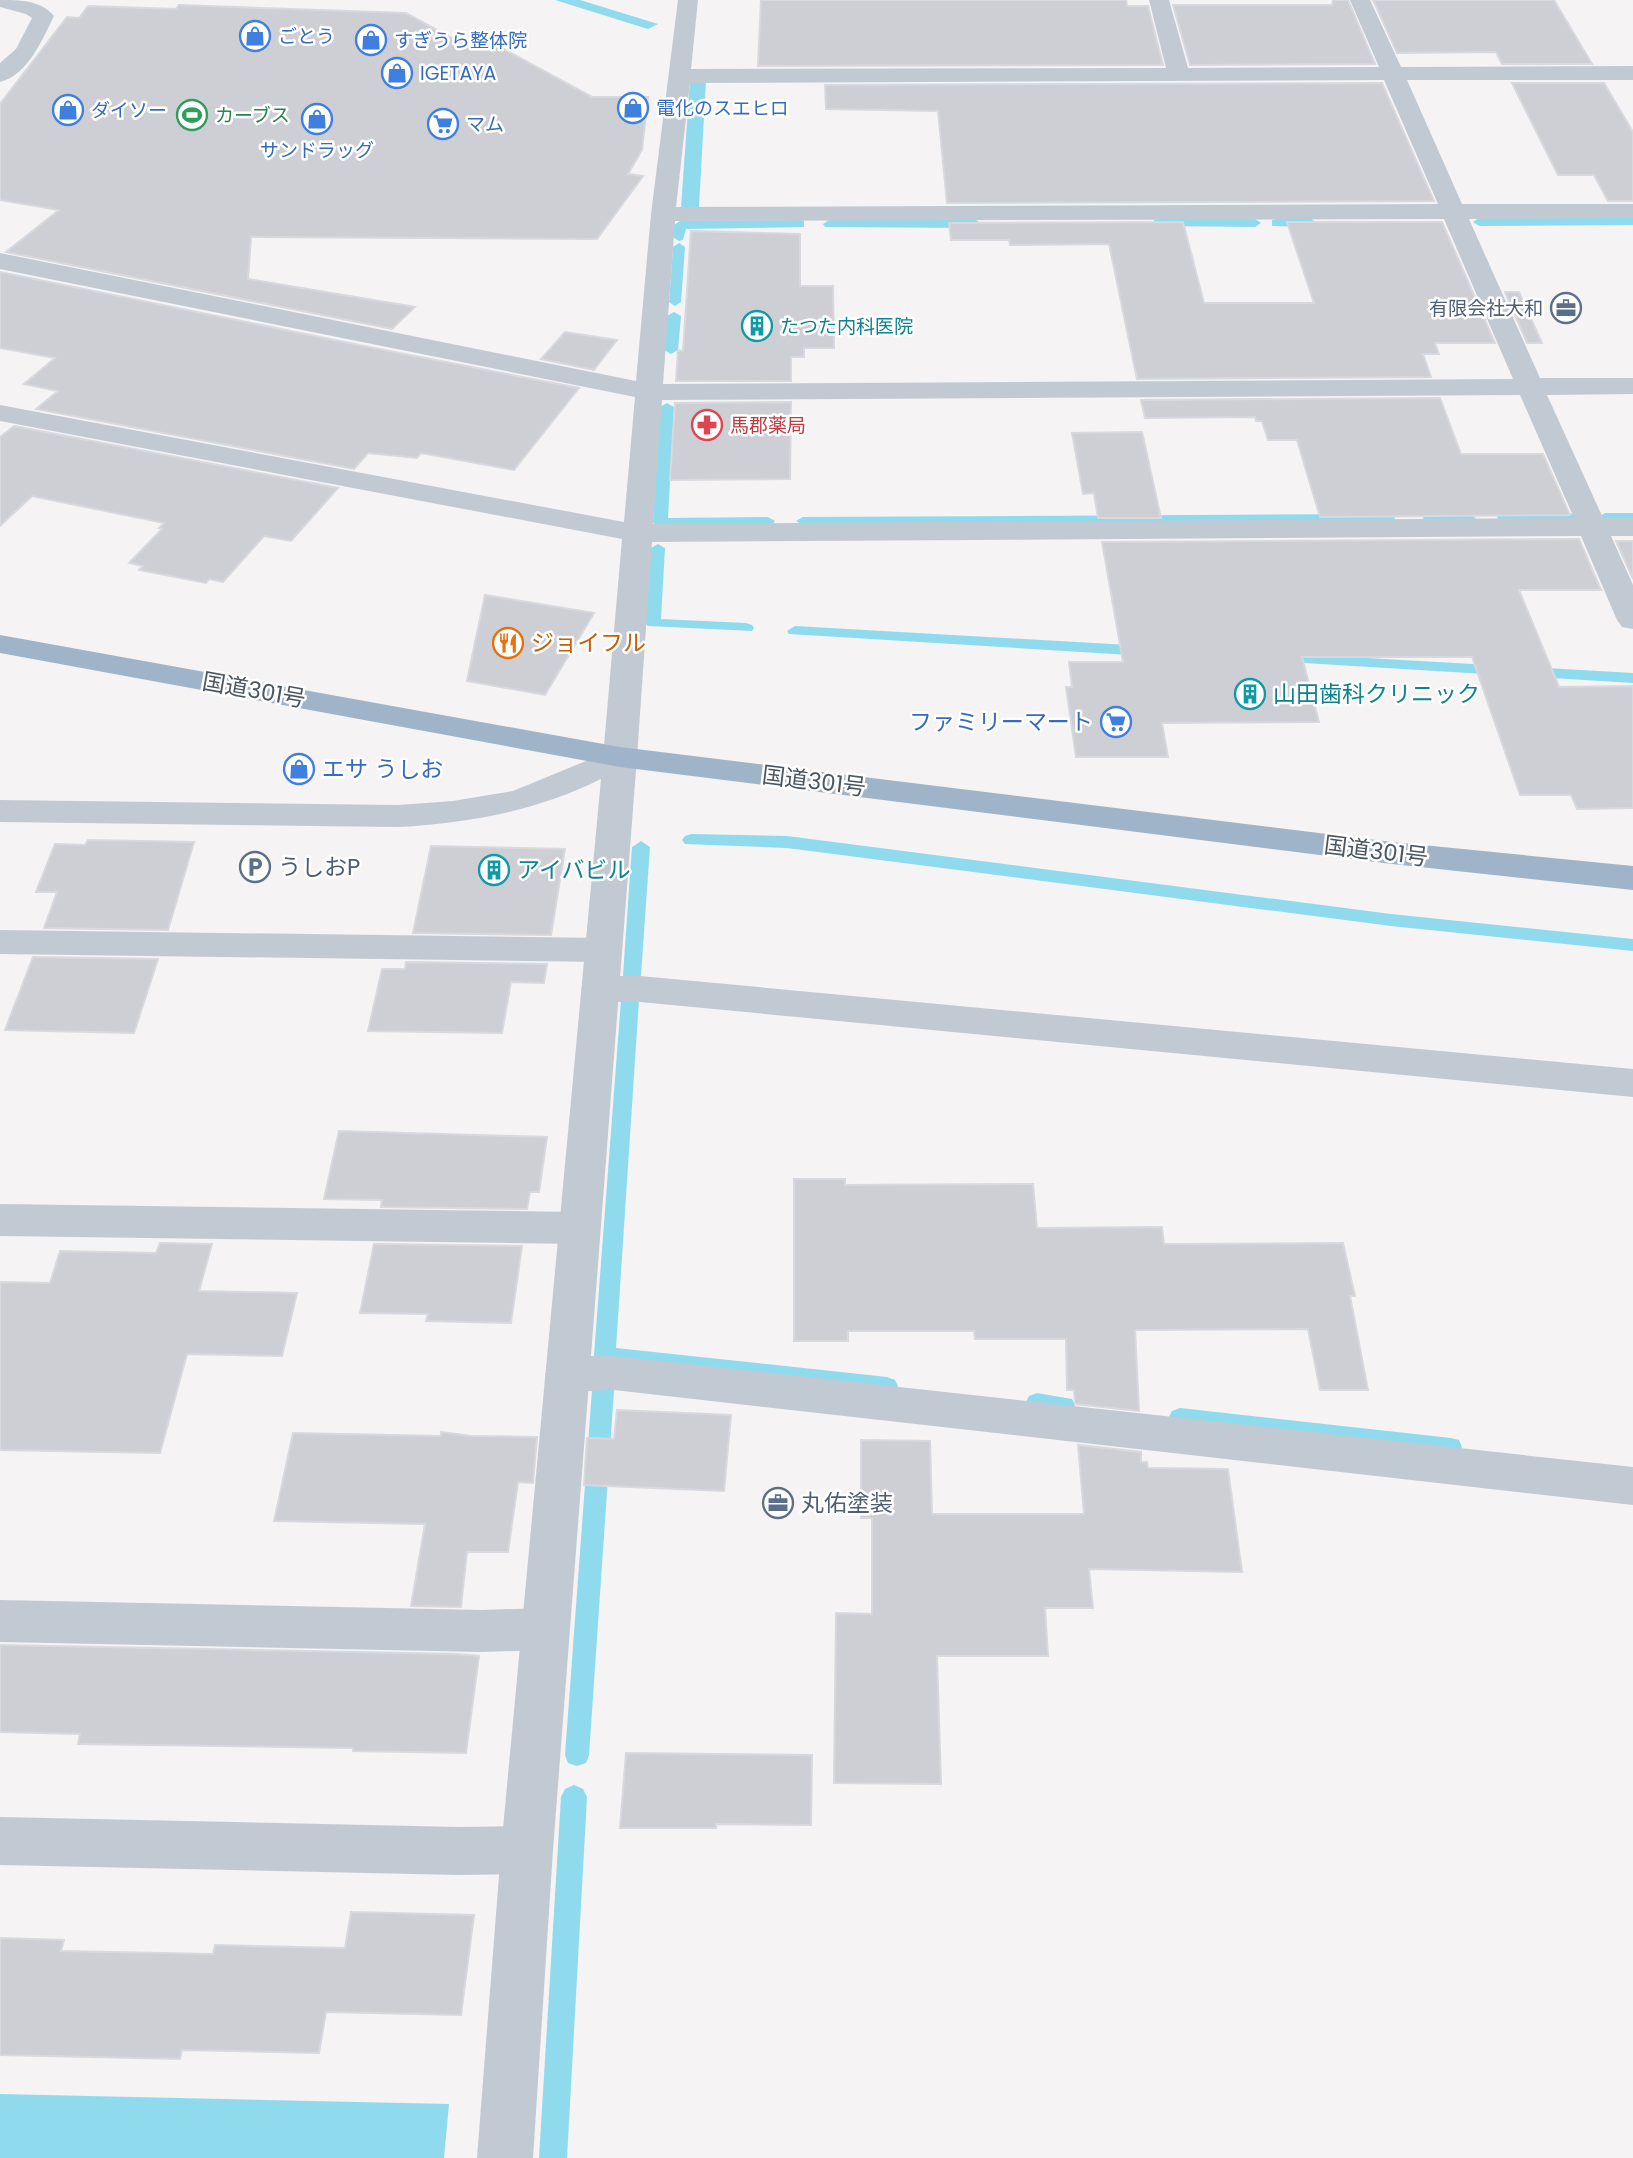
<svg xmlns="http://www.w3.org/2000/svg" width="1633" height="2158" font-family="Poppins,'Noto Sans JP',sans-serif">
	<style>
		.water { fill: #90daee }
		.lines { fill: none; stroke-linecap: round; stroke-linejoin: round }
		.stream { fill: #90daee; fill-rule: evenodd }
		.building { fill: #cdcfd5; stroke: #d7d9de; stroke-width: 2 }
		.minor { fill: #c1cad2; fill-rule: evenodd }
		.tertiary { fill: #c1cad2; fill-rule: evenodd }
		.trunk { fill: #9fb4c9; fill-rule: evenodd }
		.labels { text-anchor: middle; dominant-baseline: central; stroke-width: 5; stroke-linejoin: round; paint-order: stroke }
		.far-shop-label { font-size: 19px; fill: #366cbe; stroke: #fff; text-anchor: start }
		.far-leisure-label { font-size: 19px; fill: #27864d; stroke: #fff; text-anchor: start }
		.far-service-label { font-size: 19px; fill: #4e5e75; stroke: #fff; text-anchor: end }
		.far-culture-label { font-size: 19px; fill: #0d838f; stroke: #fff; text-anchor: start }
		.far-health-label { font-size: 19px; fill: #be3a42; stroke: #fff; text-anchor: start }
		.food-label { font-size: 23px; fill: #c56008; stroke: #fff; text-anchor: start }
		.street-label { font-size: 23px; fill: #4a5661; stroke: #fff }
		.culture-label { font-size: 23px; fill: #0d838f; stroke: #fff; text-anchor: start }
		.shop-label { font-size: 23px; fill: #366cbe; stroke: #fff; text-anchor: end }
		.service-label { font-size: 23px; fill: #4e5e75; stroke: #fff; text-anchor: start }
	</style>
	<rect width="100%" height="100%" fill="#f5f3f3"/>
	<path class="water" d="M555,0h25l78,24 -10,5z
		M690,81h16l-7,126h-18z
		M0,2094l449,10 -5,54h-444z"/>
	<g class="lines">
		<path class="stream" d="M1633,217v8l-154,1 -6,-4 6,-4z
			M1158,219h97l6,4 -6,4 -101,-1v-6z
			M1276,219h35l6,4 -6,4 -39,-1v-6z
			M800,220l4,1v6l-118,2 -3,11 -4,1 -6,-4 1,-12 6,-4z
			M829,220h147l6,4 -6,4 -151,-1 -2,-3z
			M679,243l6,4 -4,55 -6,4 -6,-4 4,-55z
			M674,312l7,4 -3,34 -7,4 -7,-4 3,-34z
			M667,403l7,4 -6,111 100,-1 7,4 -2,3 -118,2 -2,-4 7,-115z
			M1504,513h66l7,4 -7,4 -71,-1 -2,-3z
			M1605,513h28v8l-33,-1 -2,-3z
			M1388,514l5,1 2,3 -2,3 -590,4 -7,-4 7,-4z
			M1430,514h39l7,4 -7,4 -44,-1 -2,-3 2,-3z
			M658,544l7,4 -4,71 85,4 6,2 2,3 -2,3 -104,-5 -3,-3 6,-75z
			M795,626l351,20 8,5 -8,5 -357,-22 -2,-3z
			M1278,653l355,20v10l-361,-22 -2,-3z
			M691,834l96,2 604,78 242,25v12l-242,-25 -604,-78 -102,-4 -3,-4 3,-4z
			M641,841l9,6 -9,128 -2,4h-14l-2,-4 9,-128z
			M630,994l7,1 2,5 -23,348 271,29 8,3 3,6 -3,6 -8,3 -290,-33 -3,-7 27,-355 2,-5z
			M603,1381l8,3 3,6 -25,365 -3,8 -9,3 -9,-3 -3,-8 27,-365 3,-6z
			M1037,1393l35,6 3,6 -3,6 -8,3 -35,-6 -3,-6 3,-6z
			M1180,1408l271,30 8,2 3,7 -3,7 -8,2 -271,-30 -8,-3 -3,-6 3,-6z
			M574,1785l9,4 4,8 -20,361h-28l22,-361 4,-8z"/>
	</g>
	<path class="building" d="M761,0h365l1,6h21l15,59 -405,1z
		M1333,0h15l27,64 -185,1 -17,-60h159z
		M1373,0h181l38,64h-90l-6,-12 -99,1z
		M179,5l227,8 62,34 21,-6 103,56h56l-6,53 -14,24 15,2 -46,63 -346,-2 -3,42 167,28 -23,22 -386,-77 53,-42 -59,-10v-96l67,-87 12,1 9,-12 88,3z
		M1382,83l52,118 -487,2 -9,-92 -112,-2 -1,-24z
		M1512,83h92l29,49v69h-25l-14,-26h-36z
		M1183,222l21,81h110l-27,-81h155l53,121h-60l4,11h-16l8,23 -294,2 -28,-135 -99,1 -1,-5h-58l-2,-17z
		M691,231l109,3v52h33l1,62h-30v9h-13v24h-115l2,-31 5,1z
		M0,272l374,76 205,40 -65,82 -93,-17 -4,5 -49,-5 -14,16 -318,-60 22,-18 -34,-7 31,-26 -55,-10z
		M1505,292h14l23,51h-15z
		M565,332l52,8 -23,30 -53,-11z
		M1440,398l21,56h82l27,61 -250,2 -23,-77h-29l-6,-19h-6l-1,-4 -110,1 -4,-18z
		M791,402l-1,77 -120,1 5,-77z
		M14,426l324,62 -47,53 -27,-5 -41,46 -14,-3 -3,4 -67,-13 4,-4 -14,-3 33,-34 -3,-1 5,-5 -132,-27 -32,30v-89z
		M1142,432l19,86h-63l-4,-25 -11,1 -11,-61z
		M1579,539l22,51h-82l40,97 74,-1v122l-56,1 -6,-14h-51l-48,-138h-170l17,65 -157,1 6,34h-92l-10,-70h6l-3,-25h54l-21,-120z
		M1616,541h17v38z
		M485,595l109,18 -49,82 -78,-14z
		M88,840l106,2 -26,88 -124,-2 13,-36h-21l19,-48 30,1z
		M431,846l134,3 -14,86 -138,-2z
		M33,957l125,2 -24,74 -129,-3z
		M406,962l141,2 -3,19 -33,-1 -9,51 -134,-2 14,-62h23z
		M339,1131l208,6 -8,55h-9l-3,17 -146,-2 1,-7 -58,-1z
		M794,1179h51v6l188,-1 4,44 125,-1 2,17 179,-1 12,53h-5l18,94h-48l-12,-61 -173,1 4,81 -64,-7 -1,-14h-7l-1,-51h-91l-1,-8h-126v10h-54z
		M160,1243l52,1 -13,47 98,2 -15,63 -95,-2 -27,99 -160,-3v-168l50,1 10,-32 96,2z
		M374,1244l148,2 -11,77 -85,-2 2,-7 -68,-1z
		M617,1410l114,5 -7,76 -140,-6 3,-47 27,1z
		M441,1432l30,4 66,1 -4,46 -15,-1 -10,70h-41l-6,55 -50,-1 14,-82 -151,-3 19,-88 148,3z
		M861,1440l69,1 2,73h152l-6,-69 63,7v10h6l1,6 80,1 14,103 -153,-3 4,39h-48l3,48h-111l4,128 -107,-1 2,-170 36,1v-96h-11z
		M0,1645l455,9 24,2 -13,97 -113,-2v-3l-275,-4 2,-10 -80,-2z
		M626,1753l186,2 -1,70 -95,-1v4h-96z
		M351,1912l123,3 -13,100 -135,-3 -7,41 -137,-3 -2,9 -180,-4v-117l64,2 -3,11 152,3 2,-9 130,3z"/>
	<g class="lines">
		<path class="minor" d="M0,0c19,0 41,0 54,16 -12,24 -26,59 -54,66v-19l16,-14 16,-31 -6,-4 -26,-7z
			M678,0h20l-7,69 475,-1 -17,-68h20l19,68 191,-1 -29,-67h20l31,67 232,-1v14h-226l55,124h171v14l-164,1 71,159h93v16l-86,1 56,123h30v18h-22l22,49v44l-11,-2 -5,-7 -36,-84 -929,6 -15,215 -5,7 -12,3 -12,-3 -5,-7 19,-218 -622,-118v-16l624,117 11,-125 -635,-128v-16l636,128 15,-167zM1384,80l54,124 -762,3 14,-124zM1444,219l69,160 -850,5 12,-163zM1520,395l54,123 -921,6 9,-124z
			M0,930l603,8 13,3 5,9 -5,9 -13,3 -603,-8z
			M600,976h40l993,93v28l-993,-95h-40l-13,-4 -6,-9 6,-9z
			M0,1204l580,8 14,5 6,11 -6,11 -14,5 -580,-8z
			M567,1356h47l1019,111v38l-1019,-115 -47,2 -15,-6 -7,-12 7,-12z
			M0,1600l482,10 63,-2 17,6 7,15 -7,15 -17,6 -63,2 -482,-10z
			M0,1817l459,10 68,-1 18,7 8,17 -8,17 -18,7 -68,1 -459,-10z"/>
		<path class="tertiary" d="M620,747l12,3 5,7 -84,1093 -20,308h-56l24,-308 100,-1071c-65,32 -131,44 -203,48l-398,-5v-22l398,5 55,-4 60,-10z"/>
		<path class="trunk" d="M0,635l620,112 772,95 241,24v24l-241,-26 -772,-97 -620,-114z"/>
	</g>
	<defs>
		<g id="shop-ring" transform="scale(1.575)"><circle r="9.5" fill="#fff" stroke="#3f7fe0" stroke-width="1.5"/><path d="M-5-2.5h2.3a2.7 3.5 0 0 1 5.4 0H5L5.5 6h-11ZM-1.5-2.5h3a1.5 2.3 0 0 0-3 0Z" fill="#3f7fe0"/></g>
		<g id="stadium-ring" transform="scale(1.575)"><circle r="9.5" fill="#fff" stroke="#2e9e5b" stroke-width="1.5"/><path d="M0-5a6.5 5 0 1 0 0 10a6.5 5 0 1 0 0-10ZM-3.5-1.8h7v3.6h-7Z" fill="#2e9e5b"/></g>
		<g id="supermarket-ring" transform="scale(1.575)"><circle r="9.5" fill="#fff" stroke="#3f7fe0" stroke-width="1.5"/><path d="M-6-5.5h2.5l.6 2H6L4.5 2H-2.5L-4.4-4H-6ZM-1.5 3.2a1.3 1.3 0 1 0 .1 0ZM3 3.2a1.3 1.3 0 1 0 .1 0Z" fill="#3f7fe0"/></g>
		<g id="office-ring" transform="scale(1.575)"><circle r="9.5" fill="#fff" stroke="#5c6f8a" stroke-width="1.5"/><path d="M-6-3h4V-5.5h4V-3h4V5H-6ZM-1-4.5V-3h2v-1.5ZM-6 0V1H6V0Z" fill="#5c6f8a"/></g>
		<g id="building-ring" transform="scale(1.575)"><circle r="9.5" fill="#fff" stroke="#0f9aa8" stroke-width="1.5"/><path d="M-4-6H4V6H1V3H-1V6H-4ZM-2.5-4.3h1.7v1.8h-1.7ZM.8-4.3h1.7v1.8H.8ZM-2.5-1h1.7V.8h-1.7ZM.8-1h1.7V.8H.8Z" fill="#0f9aa8"/></g>
		<g id="pharmacy-ring" transform="scale(1.575)"><circle r="9.5" fill="#fff" stroke="#e0444e" stroke-width="1.5"/><path d="M-2-6h4v4h4v4h-4v4h-4v-4h-4v-4h4Z" fill="#e0444e"/></g>
		<g id="restaurant-ring" transform="scale(1.575)"><circle r="9.5" fill="#fff" stroke="#e8710a" stroke-width="1.5"/><path d="M-5-6h1v4h1v-4h1v4h1v-4h1v5L-1.5 .5V6h-2V.5L-5-1ZM5-6V6H3V1.5H1.5Q1.5-4 5-6Z" fill="#e8710a"/></g>
		<g id="parking-ring" transform="scale(1.575)"><circle r="9.5" fill="#fff" stroke="#5c6f8a" stroke-width="1.5"/><path d="M-3.5-5.5H1a3.5 3.5 0 0 1 0 7H-1V5.5H-3.5ZM-1-3.4V-.6H.8a1.4 1.4 0 0 0 0-2.8Z" fill="#5c6f8a"/></g>
	</defs>
	<g fill-rule="evenodd">
		<use href="#shop-ring" x="255" y="36"/>
		<use href="#shop-ring" x="371" y="40"/>
		<use href="#shop-ring" x="397" y="73"/>
		<use href="#shop-ring" x="633" y="108"/>
		<use href="#shop-ring" x="68" y="110"/>
		<use href="#stadium-ring" x="192" y="115"/>
		<use href="#shop-ring" x="317" y="119"/>
		<use href="#supermarket-ring" x="443" y="124"/>
		<use href="#office-ring" x="1566" y="308"/>
		<use href="#building-ring" x="757" y="326"/>
		<use href="#pharmacy-ring" x="707" y="425"/>
		<use href="#restaurant-ring" x="508" y="643"/>
		<use href="#building-ring" x="1250" y="694"/>
		<use href="#supermarket-ring" x="1116" y="722"/>
		<use href="#shop-ring" x="299" y="769"/>
		<use href="#parking-ring" x="255" y="867"/>
		<use href="#building-ring" x="494" y="870"/>
		<use href="#office-ring" x="778" y="1503"/>
	</g>
	<g class="labels">
		<g class="far-shop-label">
			<text x="278" y="36">ごとう</text>
			<text x="394" y="40">すぎうら整体院</text>
			<text x="420" y="73">IGETAYA</text>
			<text x="656" y="108">電化のスエヒロ</text>
			<text x="91" y="110">ダイソー</text>
			<text x="466" y="124">マム</text>
			<text x="317" y="150" text-anchor="middle">サンドラッグ</text>
		</g>
		<g class="far-leisure-label">
			<text x="215" y="115">カーブス</text>
		</g>
		<g class="far-service-label">
			<text x="1543" y="308">有限会社大和</text>
		</g>
		<g class="far-culture-label">
			<text x="780" y="326">たつた内科医院</text>
		</g>
		<g class="far-health-label">
			<text x="730" y="425">馬郡薬局</text>
		</g>
		<g class="food-label">
			<text x="531" y="643">ジョイフル</text>
		</g>
		<g class="street-label">
			<text transform="translate(254 690) rotate(10)">国道301号</text>
			<text transform="translate(814 781) rotate(7)">国道301号</text>
			<text transform="translate(1376 851) rotate(7)">国道301号</text>
		</g>
		<g class="culture-label">
			<text x="1273" y="694">山田歯科クリニック</text>
			<text x="517" y="870">アイバビル</text>
		</g>
		<g class="shop-label">
			<text x="1093" y="722">ファミリーマート</text>
			<text x="322" y="769" text-anchor="start">エサ うしお</text>
		</g>
		<g class="service-label">
			<text x="278" y="867">うしおP</text>
			<text x="801" y="1503">丸佑塗装</text>
		</g>
	</g>
</svg>
